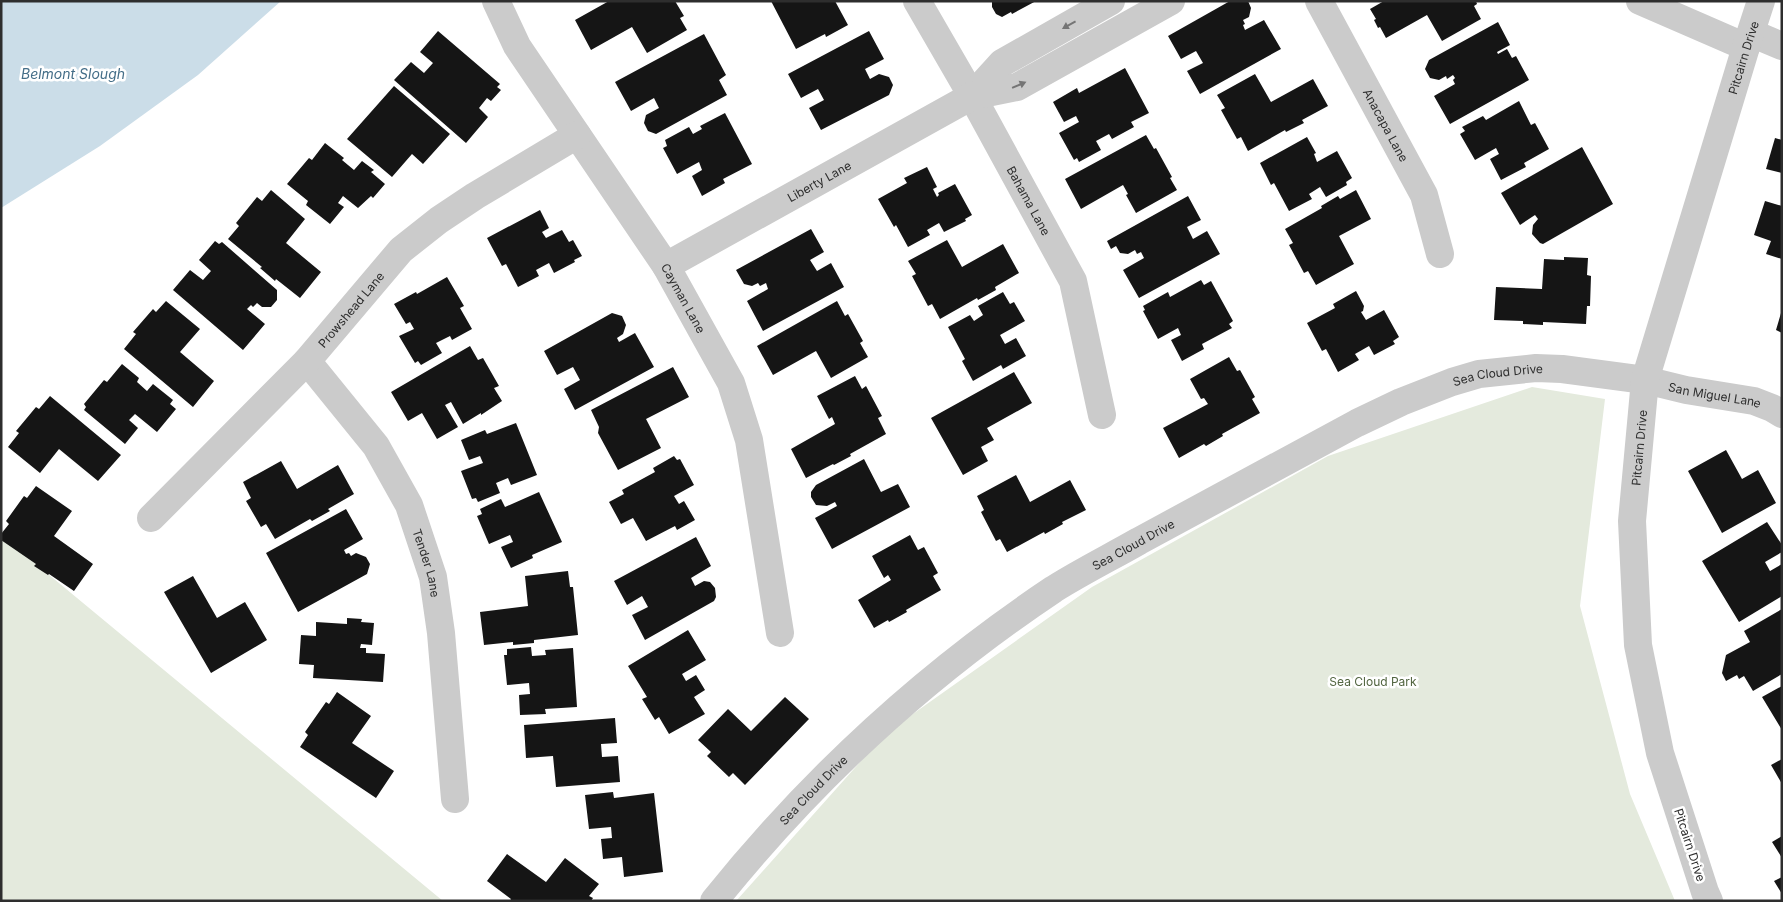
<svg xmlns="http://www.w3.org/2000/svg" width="1783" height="902" font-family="Inter,sans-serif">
<rect width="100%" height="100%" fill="#fff"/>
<path fill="#e4eadd" d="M1532,387L1605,399L1580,606L1630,794L1675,901H736L886,733L1092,587L1328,456Z
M1,535L443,901H1Z"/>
<path fill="#cbdde8" d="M1,1H281L198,75L100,146L1,208Z"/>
<path fill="#151515" d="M609,1H675L684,16L680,18L687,30L647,53L632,27L591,50L575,20Z
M771,1H835L848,25L826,37L825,34L796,49Z
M992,1H1036L1012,14L1011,12L1002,17L996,14L992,7Z
M1230,1H1248L1251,8L1249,17L1243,20L1245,24L1243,25L1245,30L1264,20L1281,49L1200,94L1187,71L1203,63L1196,51L1181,59L1168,36Z
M1384,1H1476L1477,4L1474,6L1481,19L1442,41L1427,15L1386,38L1380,27L1378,28L1374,20L1376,19L1370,9Z
M1498,22L1510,45L1497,52L1498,54L1507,49L1512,58L1516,56L1529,80L1450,124L1434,96L1455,84L1453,80L1455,78L1453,75L1447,79L1446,76L1439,80L1430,78L1425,69L1429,60Z
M438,31L500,84L497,87L501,90L491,101L487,98L479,108L488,117L466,143L394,80L411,62L424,73L433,63L420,52Z
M869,31L884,59L865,69L870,79L879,74L889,77L893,85L889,95L821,130L809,108L824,100L818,89L801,98L788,74Z
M704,34L726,75L719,80L727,95L656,134L648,131L644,123L646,115L659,108L654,98L631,111L615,82Z
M1125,68L1149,113L1131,122L1134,127L1112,139L1109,134L1096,141L1101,150L1079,162L1077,158L1074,160L1059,133L1079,122L1076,116L1064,122L1053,102L1077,88L1079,93Z
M1255,74L1271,102L1313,79L1328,106L1302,120L1304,123L1286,132L1285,130L1248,151L1241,137L1237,139L1221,110L1225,108L1217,95Z
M394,86L450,134L423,164L412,154L392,177L347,139Z
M1519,101L1531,125L1535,123L1549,149L1524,163L1526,167L1501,180L1490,159L1499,154L1496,148L1475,160L1460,134L1465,131L1462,127L1483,116L1486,120Z
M725,113L752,164L723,179L725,183L702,196L692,176L702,170L699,162L677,174L663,148L667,146L665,140L689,127L693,134L702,129L700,126Z
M1146,135L1154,149L1156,148L1172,177L1170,178L1177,190L1136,213L1126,195L1128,194L1123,185L1081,209L1065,179Z
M1307,137L1316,153L1314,154L1317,162L1337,151L1352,178L1346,182L1347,185L1326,197L1320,187L1309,194L1312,199L1289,211L1274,183L1271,185L1260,163Z
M1775,138L1782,140V173L1766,169Z
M325,143L344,158L342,160L354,170L362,161L374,170L371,172L385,184L373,198L371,196L358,208L343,196L338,203L344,207L330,224L306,205L308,201L287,184L309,158L312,160Z
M1582,147L1613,204L1543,244L1540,243L1532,234L1533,225L1538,219L1535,215L1520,225L1501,193Z
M927,167L937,187L933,189L937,197L939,195L938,193L955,184L972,215L965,219L966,221L944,232L939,223L927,230L930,235L908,247L896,225L894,227L878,199L907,183L904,178Z
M271,190L305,219L286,243L321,272L300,298L276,279L275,281L260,268L262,267L228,239L239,226L236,223L257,197L262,201Z
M1356,190L1371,219L1339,236L1354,264L1316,285L1308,271L1304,273L1289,245L1293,243L1285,229L1322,208L1321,206L1338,196L1340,199Z
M1188,196L1201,220L1187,227L1193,239L1207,231L1220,254L1139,298L1123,270L1144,258L1141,252L1137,254L1135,250L1128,254L1120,253L1116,246L1111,249L1107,241Z
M1765,201L1782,206V259L1766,254L1771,241L1754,235Z
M540,210L549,228L542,232L546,238L562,230L569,242L573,240L582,256L574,260L575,262L554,273L549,263L536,270L539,276L518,287L506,264L502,266L487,238Z
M811,229L824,252L810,260L817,271L831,263L844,287L763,331L747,301L768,289L766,283L760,286L758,283L752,286L744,284L736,270Z
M947,240L962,267L1003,244L1019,273L995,287L996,290L978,300L977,298L940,319L932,304L928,306L912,276L916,274L908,261Z
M215,241L219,244L222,242L277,290V300L271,307H262L257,303L253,307L251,305L247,309L265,324L243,350L173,290L190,270L203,280L211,271L199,260Z
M1564,257L1588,258L1587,275L1591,276L1590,306H1587L1586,324L1543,322V325L1523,324V321L1494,320L1496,287L1542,289L1544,259L1564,260Z
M447,277L464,306L460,308L472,329L452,340L450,336L436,343L442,353L421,365L418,361L415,363L399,336L414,329L410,322L406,324L394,304L416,292L417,294Z
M1201,280L1204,285L1211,281L1233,321L1229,324L1232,328L1202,344L1204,349L1182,361L1171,340L1181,335L1178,328L1158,339L1143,311L1145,310L1143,306L1168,292L1170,297Z
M1356,291L1364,306L1363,311L1361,312L1366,320L1384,310L1399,337L1393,341L1395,344L1374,355L1369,346L1355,354L1359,360L1338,372L1326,349L1322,351L1307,323L1335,308L1333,304Z
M1003,292L1010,304L1014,302L1025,321L1000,335L1005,344L1016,338L1026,356L1003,369L1001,365L973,381L962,361L965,359L948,327L970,315L974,321L983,315L978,306Z
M166,301L200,329L180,352L214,381L193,407L124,349L136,334L133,332L153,309L156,312Z
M837,301L845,316L848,314L863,341L860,343L868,357L831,378L816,351L773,375L757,346Z
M612,313L622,316L626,325L623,334L617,338L619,342L635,333L654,367L575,410L564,389L580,380L573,367L557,375L544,351Z
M1781,313H1782V333L1776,330Z
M470,346L478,360L483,358L499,386L494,388L502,401L481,415V413L463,424L451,402L445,405L458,427L437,439L422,413L408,421L391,392Z
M1229,357L1237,371L1240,370L1255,397L1252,399L1260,413L1222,434L1223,436L1206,446L1204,444L1179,458L1163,428L1208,404L1204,398L1201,399L1190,379Z
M122,364L139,378L137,382L147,391L153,384L173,400L170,404L176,409L157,432L135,414L129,420L138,428L125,444L84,410L86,407L84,404L104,380L107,382Z
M673,367L689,397L646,419L661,448L618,470L598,433L599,427L591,410Z
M1014,372L1032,403L987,428L994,440L981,447L988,461L963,475L931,418Z
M855,376L862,389L866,386L882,416L878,418L886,434L850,454L851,456L834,465L833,464L806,478L791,449L835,424L832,417L829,419L817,396Z
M50,396L121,455L98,481L59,449L40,473L8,447L19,433L16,431L36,407L39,409Z
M516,423L537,475L511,485L508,478L496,483L500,493L478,502L476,498L472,499L461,471L483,463L480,456L469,460L461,440L485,430L487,434Z
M1726,450L1742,479L1758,470L1776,503L1722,533L1688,471Z
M674,456L677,460L680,459L694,485L674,496L679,504L684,501L695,520L677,530L675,526L646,541L633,518L621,524L609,502L624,494L622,490L655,472L653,468Z
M864,459L881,492L898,484L910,507L832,549L815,518L837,506L835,502L827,506L816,505L811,497V492L816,485Z
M281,461L297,489L338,465L354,494L328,509L330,511L312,521L310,519L275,539L266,524L261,527L246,501L251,498L243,482Z
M1016,475L1030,502L1070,480L1086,510L1062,522L1063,524L1045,534L1044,532L1007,552L1000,539L996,541L981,512L984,510L977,496Z
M36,486L72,511L54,536L93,564L74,591L49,574L48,575L34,566L36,564L1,540V534L9,524L6,521L24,496L27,498Z
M539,492L562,542L532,555L533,558L511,568L501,547L513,542L510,535L489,544L477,516L482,514L480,509L501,499L505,507Z
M346,509L363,539L344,550L346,554L349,553L351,556L356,553L366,557L370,564L367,574L298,612L266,553Z
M1767,522L1782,545V552L1765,562L1770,571L1782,564V596L1739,622L1702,561Z
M910,535L918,550L924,547L938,573L933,576L941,590L906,610L907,612L889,622L888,620L874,628L858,600L891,580L888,575L884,578L872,556Z
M696,537L711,566L691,578L695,586L704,581L710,582L715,588L716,597L714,601L645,640L632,615L648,607L642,596L627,605L614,581Z
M568,571L570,587H573L578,635L534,640V643L513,645V642L484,645L480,612L528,606L525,576Z
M193,576L217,618L245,602L267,640L211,673L164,592Z
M1782,609V674L1753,691L1744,676L1739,679L1737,675L1726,681L1722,673L1726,655L1750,642L1744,631Z
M347,618L362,619L361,622L374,623L372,645L361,644L360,648H366V653L385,654L383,682L313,678L314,665L299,664L301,635L316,636V622L347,624Z
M688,630L706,660L682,674L686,681L696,675L705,690L694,697L705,714L669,734L659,717L655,720L642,699L647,697L628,666Z
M531,647L532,656L546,655L545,650L573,648L577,707L545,709L546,714L520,715L519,695L530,694L529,683L507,685L504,655H507V649Z
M1782,686V730L1762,697Z
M337,692L371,716L352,743L394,771L376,798L300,747L308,735L305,732L326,702L329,704Z
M785,697L809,719L745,785L733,773L729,777L707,756L711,752L698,740L728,709L751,731Z
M615,718L617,743L601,744L602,757L618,756L620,782L556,787L553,756L526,758L524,725Z
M1782,759V784L1771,765Z
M613,792L614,798L654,793L663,872L624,877L622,857L603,859L601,839L612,838L611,827L589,829L585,795Z
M1782,836V858L1772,842Z
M507,854L546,882L565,858L599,884L589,896L593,898L591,901H510L511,899L487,881Z
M1782,877V894L1774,881Z"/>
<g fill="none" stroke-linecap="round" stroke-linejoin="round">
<g stroke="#cbcbcb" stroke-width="28">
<path id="s1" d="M496,1L517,46L666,266L731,383L749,440L780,633"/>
<path id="s2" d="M917,1L972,96L1073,281L1102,415"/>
<path id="s3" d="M1319,1L1424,195L1440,254"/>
<path d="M1640,1L1746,47"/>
<path d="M1751,33L1782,46"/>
<path d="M972,96L1002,63L1111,1"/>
<path id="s4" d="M666,266L972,96L1017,87L1171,1"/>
<path id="s5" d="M307,361L376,446L409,505L433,577L441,633L455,799"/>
<path id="s6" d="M151,518L307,361L401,250L439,220L475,196L577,135"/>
<path id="s7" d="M714,901C811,780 925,675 1054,589C1081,572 1111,557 1139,541C1212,501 1285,462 1357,423L1401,402L1452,382L1479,374L1536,368L1562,369L1645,380L1686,390L1754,401L1772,408L1782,414"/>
<path id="s8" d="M1709,901L1705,892L1660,753L1638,645L1632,521L1645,380L1746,47L1761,1"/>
</g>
</g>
<defs><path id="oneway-solid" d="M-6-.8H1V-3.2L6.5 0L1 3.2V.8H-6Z" transform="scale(1.25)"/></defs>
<g fill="#757575">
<use href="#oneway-solid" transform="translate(1069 25) rotate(151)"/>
<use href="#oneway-solid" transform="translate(1019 85) rotate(-23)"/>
</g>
<g text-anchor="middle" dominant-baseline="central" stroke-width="5" stroke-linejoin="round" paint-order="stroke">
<g font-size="12" fill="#2e2e2e" stroke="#fff">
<text stroke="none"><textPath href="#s8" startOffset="869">Pitcairn Drive</textPath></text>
<text stroke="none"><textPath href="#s3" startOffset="141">Anacapa Lane</textPath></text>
<text stroke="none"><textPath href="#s4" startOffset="175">Liberty Lane</textPath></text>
<text stroke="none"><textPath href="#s2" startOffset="229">Bahama Lane</textPath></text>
<text stroke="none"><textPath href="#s1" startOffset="352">Cayman Lane</textPath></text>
<text stroke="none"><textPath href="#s6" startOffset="289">Prowshead Lane</textPath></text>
<text stroke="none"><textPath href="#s7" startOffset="959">Sea Cloud Drive</textPath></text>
<text stroke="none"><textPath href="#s7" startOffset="1179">San Miguel Lane</textPath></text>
<text stroke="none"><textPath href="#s8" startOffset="464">Pitcairn Drive</textPath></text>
<text stroke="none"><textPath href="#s7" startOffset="554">Sea Cloud Drive</textPath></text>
<text stroke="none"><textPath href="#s5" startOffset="238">Tender Lane</textPath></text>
<text stroke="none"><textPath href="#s7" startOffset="149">Sea Cloud Drive</textPath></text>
<text transform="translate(1690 845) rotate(72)">Pitcairn Drive</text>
</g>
<g font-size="12" fill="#526540" stroke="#fff">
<text x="1373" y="681">Sea Cloud Park</text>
</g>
<g font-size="14" font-style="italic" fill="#446e88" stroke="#fff">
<text x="73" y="73">Belmont Slough</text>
</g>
</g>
<rect width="1783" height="902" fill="none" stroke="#2e2e2e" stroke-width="5"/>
</svg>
